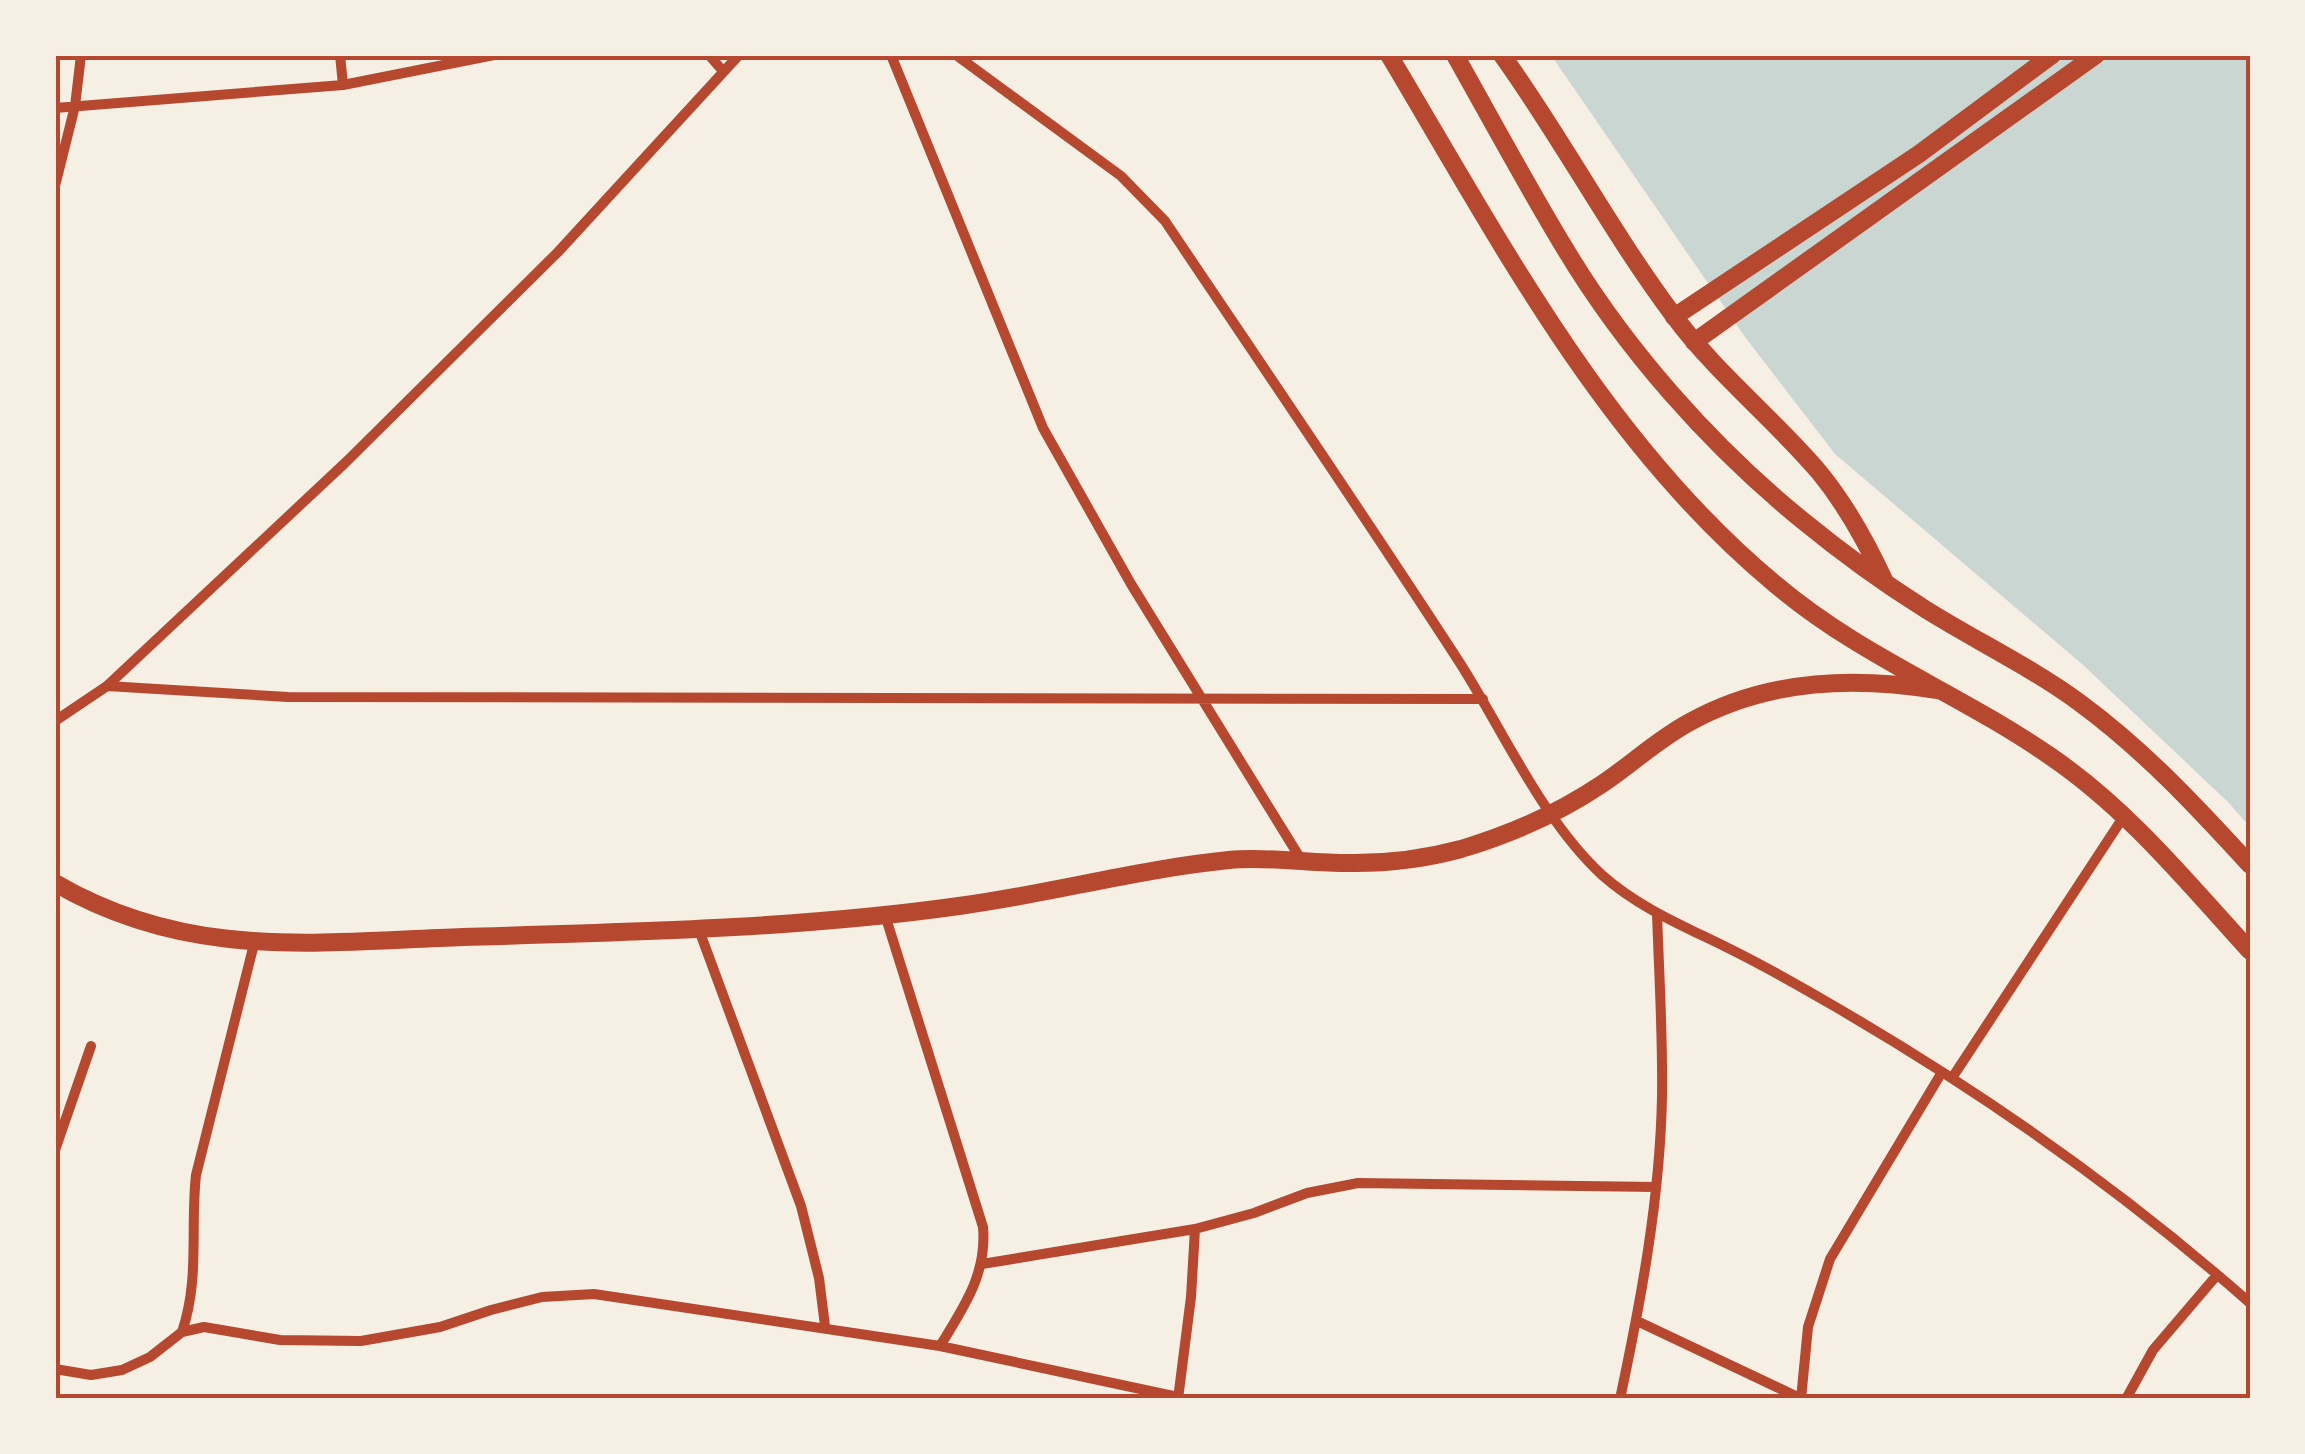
<svg xmlns="http://www.w3.org/2000/svg" width="2305" height="1454" font-family="Karla,sans-serif">
<rect width="100%" height="100%" fill="#f6efe4"/>
<path fill="#c9d6d2" d="M1551,55H2250V827L2228,802L2082,664L1835,454L1745,337Z"/>
<g fill="none" stroke-linecap="round" stroke-linejoin="round">
<path stroke="#b5482f" stroke-width="10" d="M340,55L343,85
M709,55L722,70
M891,55L1043,428L1131,584L1302,861
M956,55L1121,176L1165,221C1263,367 1362,512 1458,660C1502,728 1542,820 1602,875C1638,907 1681,925 1724,946C1761,964 1798,985 1834,1006C1982,1092 2122,1190 2250,1303
M55,108L343,85L494,55
M55,186L75,106L81,55
M107,686L288,697L1483,699
M55,721L107,686L345,463L558,252L739,55
M885,915L983,1227C987,1274 964,1307 940,1346
M699,930L801,1206L819,1278L825,1326
M1952,1078L2124,816
M55,1150L91,1046
M982,1264L1195,1229L1254,1213L1307,1193L1358,1183L1656,1187
M1637,1321L1802,1399
M182,1332C200,1278 190,1230 196,1175L254,944
M55,1369L91,1375L122,1370L150,1357L182,1332L204,1327L280,1340L361,1341L440,1327L491,1310L542,1297L594,1294L940,1346L1178,1397
M1178,1399L1191,1297L1195,1229
M1620,1399C1641,1300 1660,1199 1662,1097C1663,1036 1659,974 1657,913
M1801,1399L1808,1327L1830,1259L1942,1072
M2126,1399L2153,1350L2217,1275"/>
<path stroke="#b5482f" stroke-width="18" d="M1389,55C1500,241 1605,443 1775,584C1861,657 1959,693 2050,756C2128,809 2187,882 2250,951
M1455,55C1491,119 1526,184 1564,247C1625,349 1710,445 1802,520C1841,552 1882,582 1925,609C1976,641 2031,667 2080,703C2144,750 2197,807 2250,865
M1502,55C1563,140 1611,232 1674,316C1716,373 1773,418 1819,472C1847,506 1867,543 1885,582
M1674,317L1919,154L2052,55
M1694,342L2096,55
M55,883C189,961 316,942 463,937C629,932 795,929 959,906C1049,894 1138,869 1229,860C1271,856 1313,864 1355,863C1390,863 1428,858 1461,849C1511,834 1559,813 1602,784C1632,764 1658,739 1690,722C1766,680 1853,676 1936,690"/>
</g>
<rect width="2305" height="1454" fill="none" stroke="#f6efe4" stroke-width="115"/>
<rect x="58" y="58" width="2190" height="1338" fill="none" stroke="#b5482f" stroke-width="4"/>
</svg>
